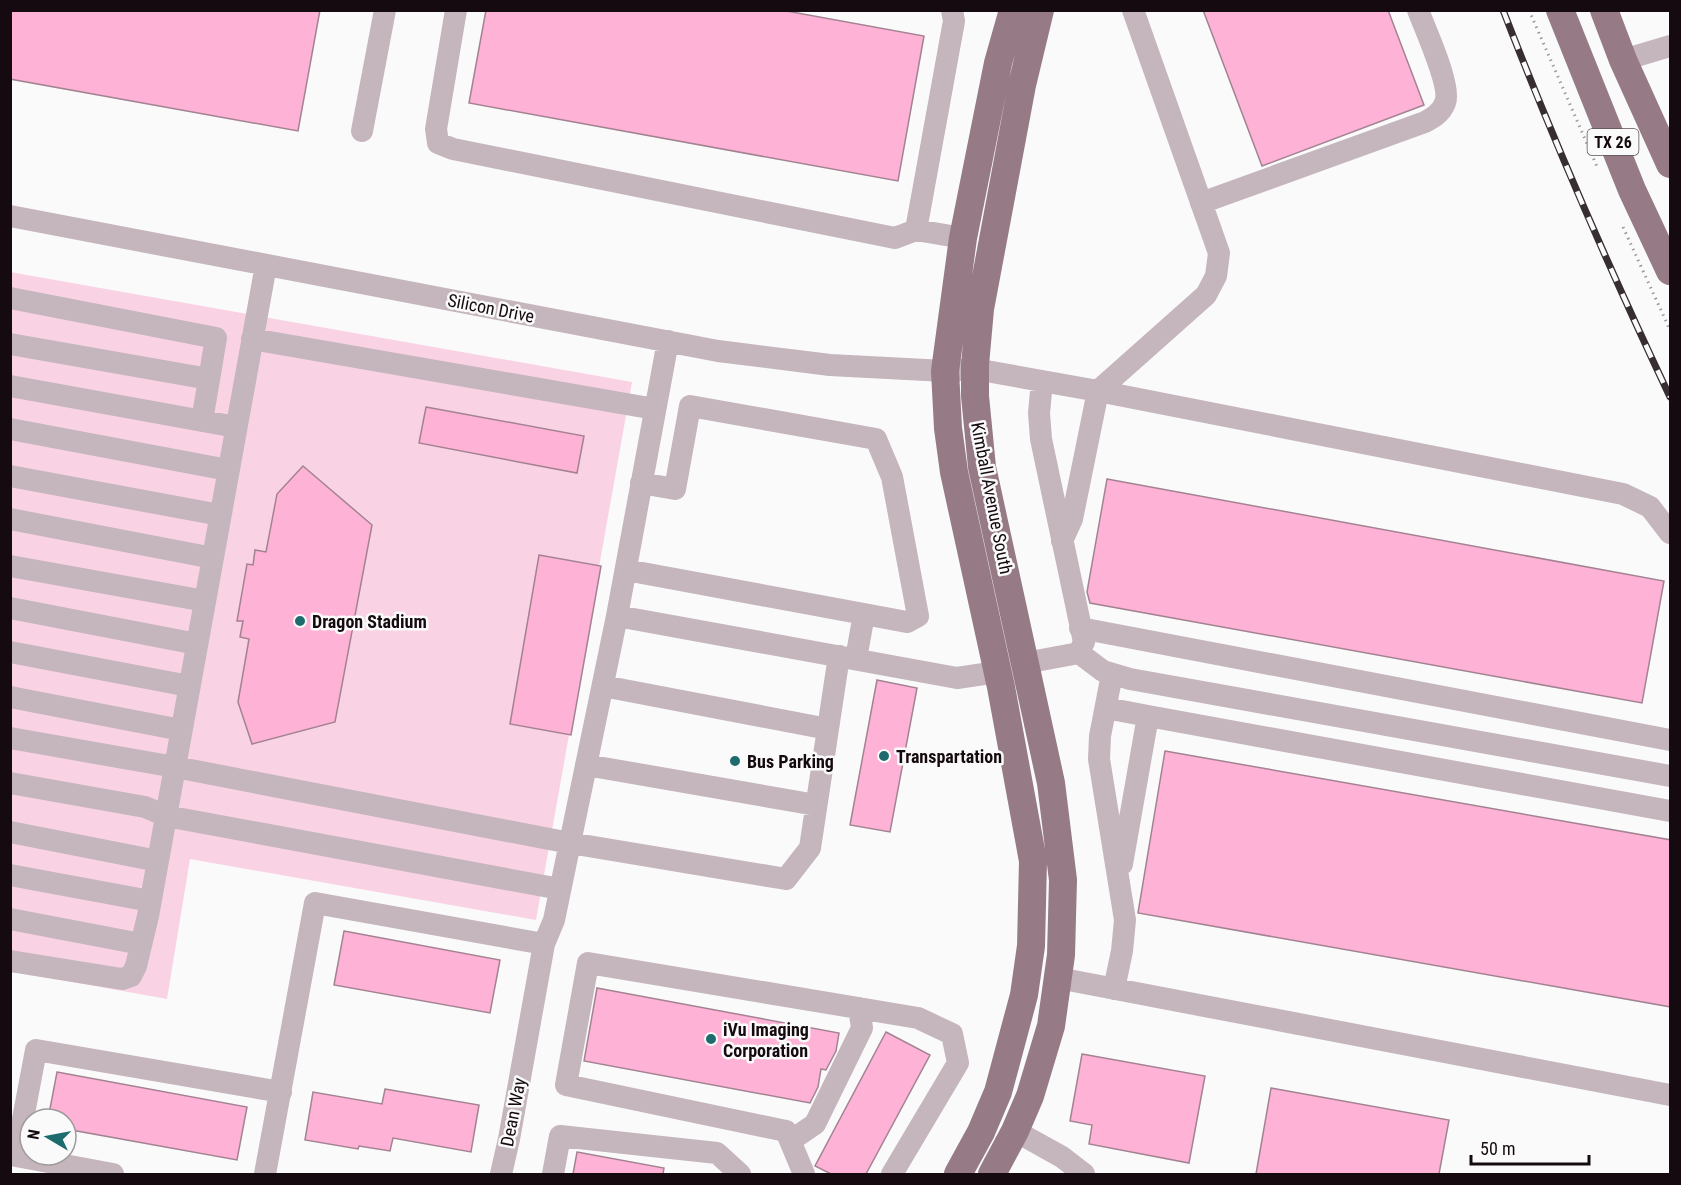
<svg xmlns="http://www.w3.org/2000/svg" width="1681" height="1185" font-family="'Roboto Condensed',sans-serif">
<rect width="100%" height="100%" fill="#fafafa"/>
<path fill="#f9d3e4" d="M10,272L632,382L536,920L190,859L167,999L11,971Z"/>
<path fill="#fdb2d6" stroke="#a38392" stroke-width="1.5" d="M10,10H320L298,131L10,79Z
M486,10H781L924,36L898,181L469,103Z
M1203,10H1388L1424,105L1262,166Z
M426,407L584,436L577,473L419,443Z
M303,466L372,525L335,722L252,744L238,702L249,639L240,637L243,621H237L247,564L253,565L255,550L266,552L277,494Z
M1107,479L1664,581L1642,703L1090,603L1087,592Z
M539,555L601,566L571,735L510,724Z
M877,680L917,688L890,832L850,825Z
M1165,751L1671,840V1007L1138,913Z
M344,931L500,960L490,1013L334,985Z
M597,988L839,1033L836,1051L826,1070L821,1069L818,1087L810,1103L584,1061Z
M886,1032L930,1055L866,1174H831L815,1166Z
M1082,1054L1205,1076L1189,1163L1089,1144L1092,1125L1070,1121Z
M57,1072L247,1107L237,1160L66,1129V1119H48Z
M1271,1088L1449,1120L1439,1174H1256Z
M385,1089L479,1105L471,1152L393,1138L390,1151L359,1146L358,1149L305,1140L313,1092L382,1104Z
M577,1152L664,1168L663,1174H573Z"/>
<g fill="none" stroke-linecap="round" stroke-linejoin="round">
<path stroke="#9c989a" stroke-width="3" stroke-dasharray="1.5 4.5" stroke-linecap="butt" d="M1529,10L1598,169
M1623,227L1670,330"/>
<path stroke="#c5b5bc" stroke-width="22" d="M456,10L436,129L438,143L453,149L895,238L916,230L963,238
M1623,60L1670,46
M362,131L385,10
M1201,203L1425,122C1434,117 1441,113 1445,103C1452,87 1425,29 1418,10
M10,216L718,351L830,365L945,371L975,369L1098,391L1206,295L1216,276L1219,253L1133,10
M916,230L954,21L952,10
M10,298L216,338L202,421
M252,339L655,409
M668,341L617,616L957,678L997,672
M10,344L209,379
M10,386L236,427
M10,429L228,470
M10,476L220,515
M10,519L213,558
M1062,541L1072,519L1098,391L1623,494L1650,507L1670,533
M10,566L205,601
M626,570L907,622L918,616L892,477L876,439L690,406L675,489L641,483
M10,608L197,644
M1080,628L1670,740
M10,652L189,686
M1079,653L1103,671L1130,679L1670,776
M856,659L864,614
M1025,663L1079,653L1084,642L1041,439L1039,413L1042,381
M1112,674L1100,736L1099,759L1125,920L1122,951L1114,989
M603,686L828,729
M10,697L181,730
M1106,708L1148,716L1122,864
M1148,716L1670,811
M10,738L175,767L570,843L786,879L810,848L839,656
M586,765L816,805
M10,783L145,807L166,816L560,889
M10,832L158,861
M10,875L150,901
M10,919L141,944
M544,944L554,920L617,616
M10,961L122,979L131,976L136,966L148,916L266,265
M1058,978L1670,1095
M1015,1131L1062,1157L1084,1174
M790,1141L815,1124L862,1028L859,1008
M113,1174L16,1156L36,1050L281,1092
M265,1174L315,903L544,944L509,1139L501,1174
M553,1174L560,1136L717,1153L740,1174
M804,1174L786,1131L566,1085L588,963L918,1018L952,1034L958,1063L892,1174"/>
<path stroke="#967b87" stroke-width="28" d="M1560,10L1632,190L1670,271
M1604,10L1623,60L1670,164
M958,1174L981,1132L998,1092L1024,995L1031,946L1033,861L1001,687L954,472L948,428L945,371L963,238L998,63L1013,10
M992,1174L1015,1131L1030,1096L1051,1026L1061,955L1063,880L1051,783L982,467L975,396V365L980,309L1022,85L1040,10"/>
<defs>
<path id="rail" d="M1503,10C1554,142 1610,270 1670,397"/>
</defs>
<use href="#rail" stroke="#372e32" stroke-width="7"/>
<use href="#rail" stroke="#fafafa" stroke-width="4.5" stroke-dasharray="14" stroke-linecap="butt"/>
</g>
<g fill="#1e6b6e" stroke="#fafafa" stroke-width="2">
<circle cx="300" cy="621" r="6"/>
<circle cx="884" cy="756" r="6"/>
<circle cx="735" cy="761" r="6"/>
<circle cx="711" cy="1039" r="6"/>
</g>
<g text-anchor="middle" dominant-baseline="central" stroke-width="5" stroke-linejoin="round" paint-order="stroke">
<rect fill="#fafafa" stroke="#5a5256" stroke-width="1.5" x="1587.5" y="129" width="51" height="26" rx="4.5"/>
<g font-size="16" font-weight="bold" fill="#150a0f">
<text x="1613" y="142">TX 26</text>
</g>
<g font-size="18" fill="#150a0f" stroke="#fafafa">
<text transform="translate(491 308) rotate(11)">Silicon Drive</text>
<text transform="translate(992 498) rotate(79)">Kimball Avenue South</text>
<text transform="translate(513 1112) rotate(-79)">Dean Way</text>
</g>
<g font-size="18" font-weight="bold" fill="#150a0f" stroke="#fafafa" text-anchor="start">
<text x="312" y="621">Dragon Stadium</text>
<text x="896" y="756">Transpartation</text>
<text x="747" y="761">Bus Parking</text>
<text x="723" y="1029">iVu Imaging<tspan x="723" dy="21">Corporation</tspan></text>
</g>
</g>
<rect width="1681" height="1185" fill="none" stroke="#150a0f" stroke-width="24"/>
<g transform="translate(48 1137) rotate(280)"><circle r="28" fill="#fafafa" stroke="#9e9a9c" stroke-width="1.5"/>
<path d="M0-4.5L10 22L0 15L-10 22Z" fill="#1e6b6e"/>
<text y="-9" font-size="16" font-weight="bold" text-anchor="middle" fill="#150a0f">N</text>
</g>
<path d="M1471 1155v9h118v-9" fill="none" stroke="#150a0f" stroke-width="3"/>
<text x="1480" y="1155" font-size="18" fill="#150a0f" stroke="#fafafa" stroke-width="4.5" paint-order="stroke">50 m</text>
</svg>
